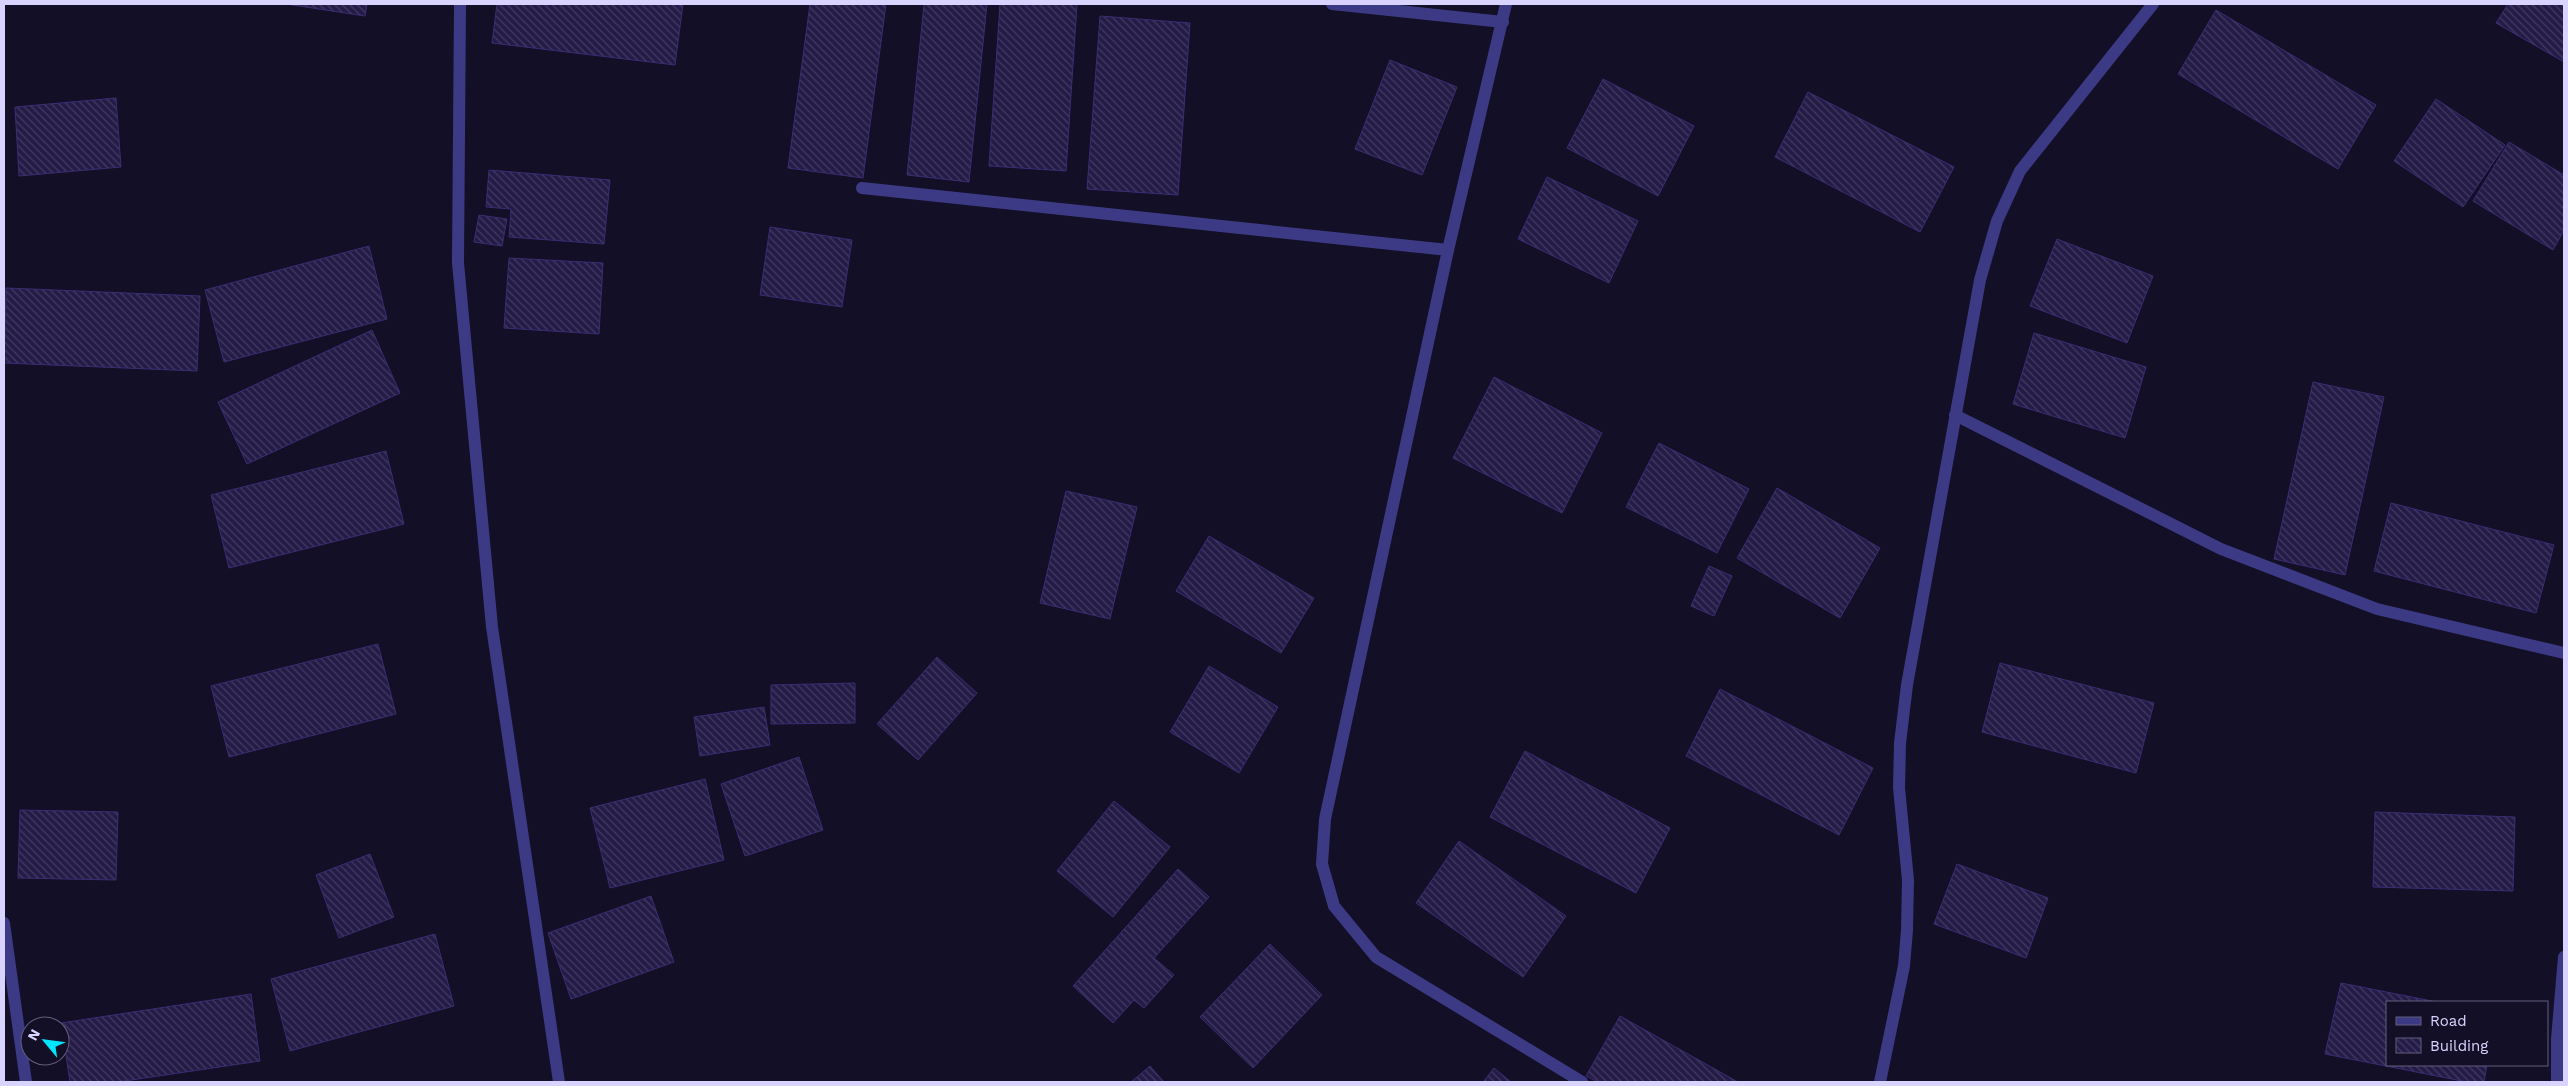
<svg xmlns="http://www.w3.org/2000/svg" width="2568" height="1086" font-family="'Work Sans',sans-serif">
<defs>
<pattern id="building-back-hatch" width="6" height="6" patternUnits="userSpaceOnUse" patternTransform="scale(1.25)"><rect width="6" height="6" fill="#241b47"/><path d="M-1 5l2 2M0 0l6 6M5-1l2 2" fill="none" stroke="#433b63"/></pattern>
</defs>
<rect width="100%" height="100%" fill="#130f26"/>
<path fill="url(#building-back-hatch)" stroke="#3b2d73" d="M286,4H367L365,16Z
M497,4H683L675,65L492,43Z
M810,4H886L863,178L788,168Z
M924,4H987L969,182L907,175Z
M1000,4H1077L1066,171L989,166Z
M2508,4H2564V62L2496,23Z
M2216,10L2376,105L2338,169L2178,74Z
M1100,16L1190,23L1178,195L1087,189Z
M1390,60L1457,87L1422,175L1355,149Z
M1603,79L1694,126L1658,196L1567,148Z
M1808,92L1954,167L1920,232L1775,157Z
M116,98L121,167L19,176L15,107Z
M2436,99L2505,145L2463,207L2394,161Z
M2509,142L2564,175V230L2553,250L2473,201Z
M489,170L610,180L604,244L509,237L511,209L486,207Z
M1547,177L1638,221L1609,283L1518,239Z
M479,215L507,219L502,246L474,242Z
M770,227L852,240L842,307L760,295Z
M2057,239L2153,276L2127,343L2030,306Z
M369,246L387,319L224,362L205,290Z
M509,258L603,263L599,334L504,328Z
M6,288L200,296L197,371L4,363Z
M372,330L400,393L247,464L218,402Z
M2034,333L2146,367L2125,438L2013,404Z
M1494,377L1602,433L1562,513L1453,458Z
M2313,382L2384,397L2345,575L2274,559Z
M1659,443L1749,489L1717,553L1626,507Z
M386,451L404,524L229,568L211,495Z
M1777,488L1880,548L1840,618L1737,558Z
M1066,491L1137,507L1110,619L1040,603Z
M2391,503L2554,545L2536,613L2374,571Z
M1209,536L1314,598L1281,653L1176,591Z
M1709,566L1732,576L1714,616L1691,606Z
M378,644L396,714L229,757L211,686Z
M937,657L977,693L918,760L877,724Z
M2000,663L2154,703L2136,773L1982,732Z
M1209,666L1278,707L1239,773L1170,732Z
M855,683V723L771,724V685Z
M1720,689L1873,768L1839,835L1686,756Z
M764,707L770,745L700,756L694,717Z
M1525,751L1670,828L1636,893L1490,817Z
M799,757L823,830L745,856L721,784Z
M705,779L724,860L610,888L590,808Z
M1114,801L1170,847L1113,917L1057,871Z
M20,810L118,812L116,880L18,878Z
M2375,812L2515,817L2513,891L2373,887Z
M1459,841L1566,916L1523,977L1416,903Z
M370,854L394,917L339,938L316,875Z
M1957,864L2048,898L2026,958L1934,924Z
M1178,869L1209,897L1154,958L1174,975L1144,1008L1134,1000L1113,1023L1073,986Z
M651,896L674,962L571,999L548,933Z
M435,934L454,1006L290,1051L271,979Z
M1270,944L1322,995L1253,1068L1200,1017Z
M2341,983L2437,1002H2387V1065H2487L2484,1082H2467L2325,1054Z
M251,994L260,1061L118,1082H70L61,1023Z
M1620,1016L1738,1082H1598L1586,1076Z
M1150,1066L1164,1082H1131Z
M1494,1068L1511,1082H1483Z"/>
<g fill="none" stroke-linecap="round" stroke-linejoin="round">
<path stroke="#3d3a85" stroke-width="12" d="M460,4L458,263L492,627L559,1082
M1332,4L1503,22
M1506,4L1448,250L1325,819L1322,864L1334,906L1376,957L1582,1082
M862,188L1448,250
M1955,415L2221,549L2377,609L2564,653
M4,923L26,1082
M1880,1082L1904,966L1907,930L1908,880L1899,788L1900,743L1907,685L1980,280L1997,221L2020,171L2153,4
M2557,1082V1039L2564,957"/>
</g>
<rect width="2568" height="1086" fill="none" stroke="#d9d4ff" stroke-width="10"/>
<rect x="2386" y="1001" width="162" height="65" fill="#130f26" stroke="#625e7d"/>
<rect x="2396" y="1017" width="25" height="8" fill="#3d3a85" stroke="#625e7d"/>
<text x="2430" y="1026" font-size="15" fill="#d9d4ff">Road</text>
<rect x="2396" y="1038" width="25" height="15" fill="url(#building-back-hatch)" stroke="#625e7d"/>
<text x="2430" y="1051" font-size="15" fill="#d9d4ff">Building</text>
<g transform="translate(45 1041) rotate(299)"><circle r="24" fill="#130f26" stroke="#625e7d"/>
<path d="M0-4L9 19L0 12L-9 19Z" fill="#00e5ff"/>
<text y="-8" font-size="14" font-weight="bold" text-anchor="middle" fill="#d9d4ff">N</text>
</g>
</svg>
